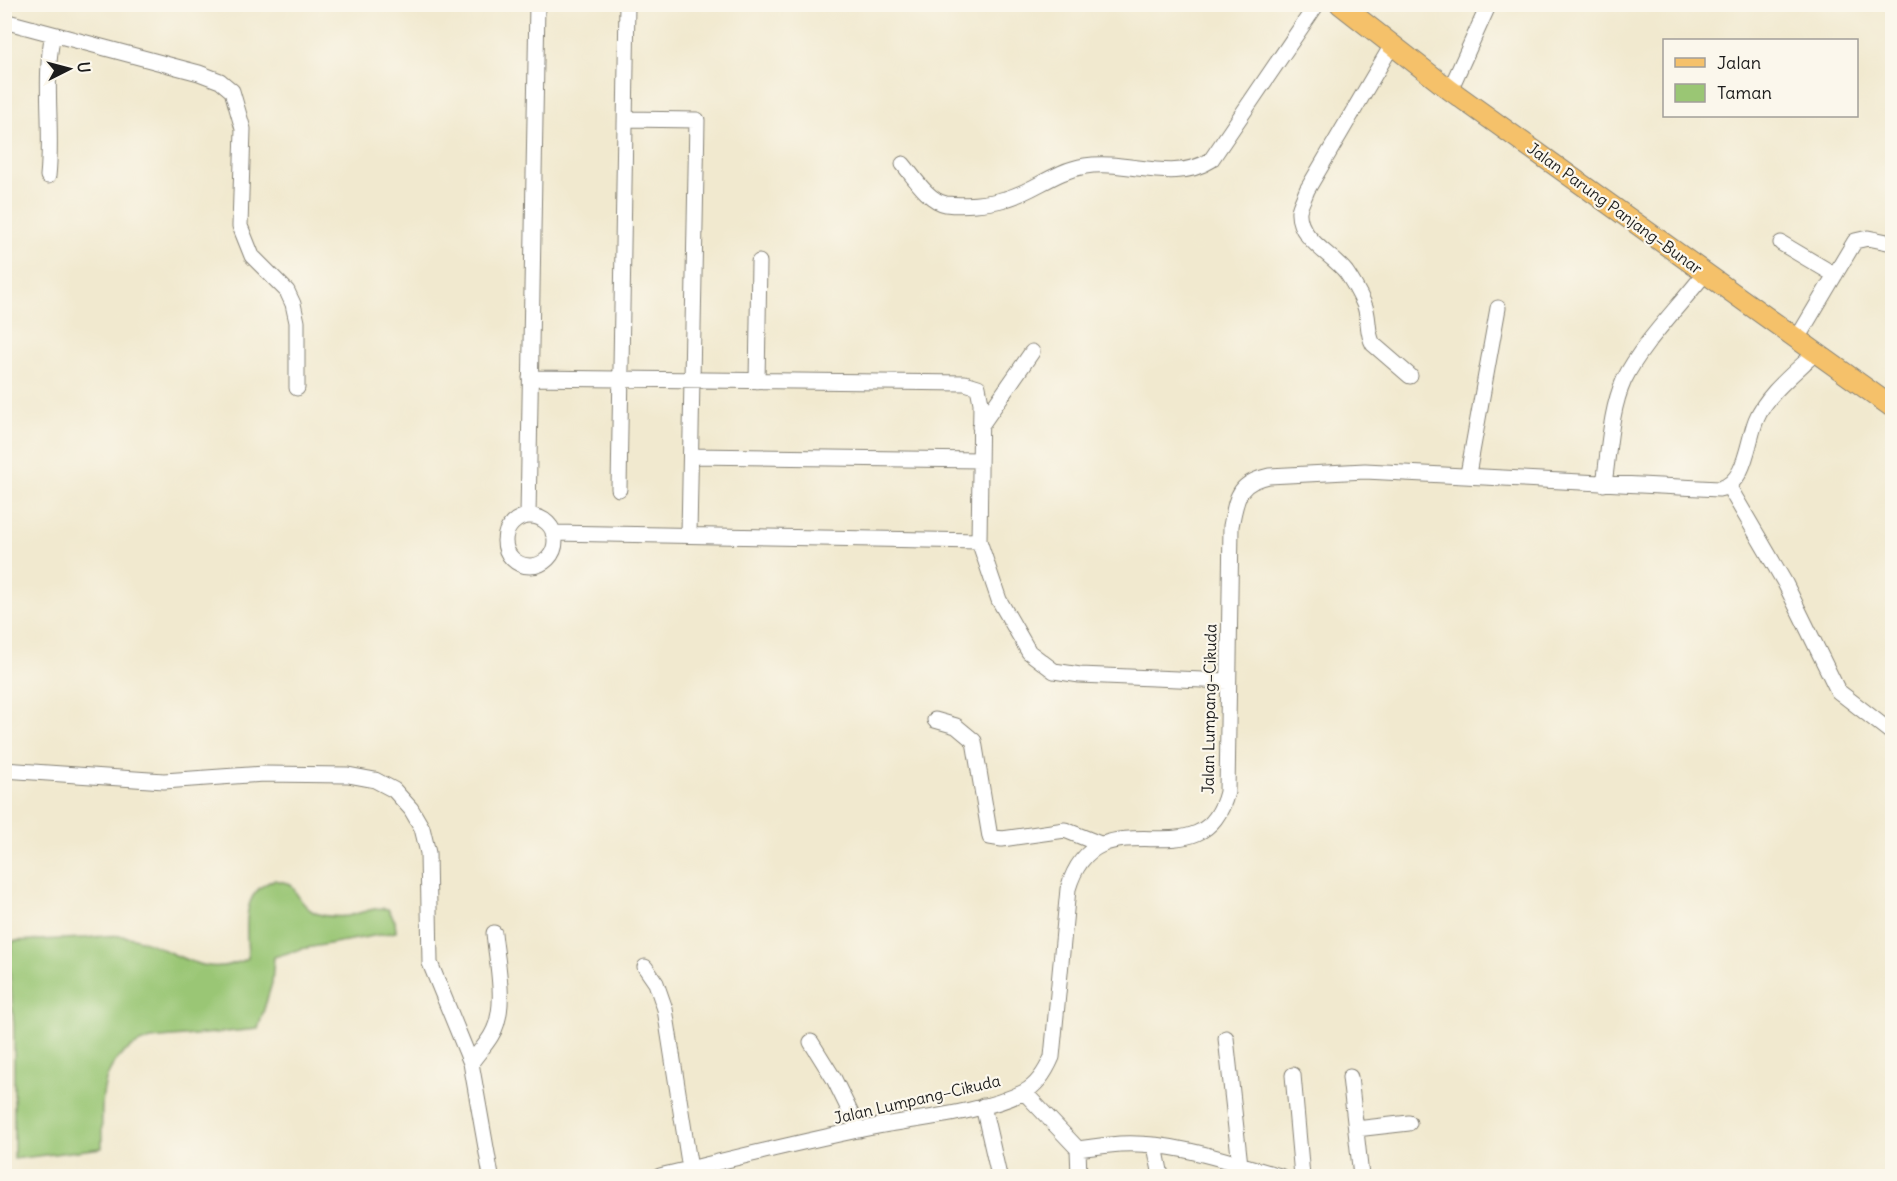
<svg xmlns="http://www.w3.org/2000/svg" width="1897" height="1181" font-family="Delius,sans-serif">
<rect width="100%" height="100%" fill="#fbf7ec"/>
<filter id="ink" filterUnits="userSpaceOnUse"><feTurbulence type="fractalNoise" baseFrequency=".0167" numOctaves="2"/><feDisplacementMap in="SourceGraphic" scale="12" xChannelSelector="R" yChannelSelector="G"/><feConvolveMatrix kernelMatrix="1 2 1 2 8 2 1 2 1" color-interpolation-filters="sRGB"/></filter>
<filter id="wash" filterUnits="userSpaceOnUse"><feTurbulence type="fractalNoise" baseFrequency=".008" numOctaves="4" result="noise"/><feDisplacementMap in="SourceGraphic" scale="24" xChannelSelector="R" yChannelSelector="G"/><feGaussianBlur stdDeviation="1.35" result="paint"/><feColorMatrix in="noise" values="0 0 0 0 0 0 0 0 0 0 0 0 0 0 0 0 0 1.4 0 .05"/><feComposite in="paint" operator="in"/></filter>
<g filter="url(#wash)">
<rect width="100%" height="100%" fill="#f1e9cf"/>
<path fill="#9ac674" stroke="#5b7148" stroke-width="1.5" d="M275,880L291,884C305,911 315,919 347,916C361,914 373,906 388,909L395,921L396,932L301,949L274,957L272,983L258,1029L151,1039C95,1056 102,1100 102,1148L14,1159V1026L9,962L13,941C37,940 62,939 86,938C98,937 111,934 123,936C169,942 199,984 248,958C247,927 239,891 275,880Z"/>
</g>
<g filter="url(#ink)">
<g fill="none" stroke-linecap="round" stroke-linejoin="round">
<defs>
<path id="minor" d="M4,21L199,73L220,81L232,91L243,129L240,226L252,256L287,291L293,304L297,322V388
M1392,45L1307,190C1305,196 1300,205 1299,211C1297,238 1332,254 1346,272C1353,282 1359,293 1364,304C1370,317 1366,332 1373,344L1410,376
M1450,90L1489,4
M625,119L697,120L689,534
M903,164C914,177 928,201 946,204C962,206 989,204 1005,199C1033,192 1054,171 1085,166C1126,159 1174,184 1211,160L1317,4
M48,176C53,130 43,78 53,34
M1781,243L1835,275
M1798,337L1855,241L1868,238L1892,243
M530,378L965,383L978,387L981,403L979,541L999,600L1029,652L1054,671L1080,675L1227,681
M757,381L759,262
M980,427L1032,352
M691,456L980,460
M1468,474L1498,308
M1604,484C1609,451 1610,411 1624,380C1642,343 1680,306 1705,273
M1729,487L1785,583L1838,691L1892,733
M619,489L627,4
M528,516L537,4
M505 541a25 25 0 1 1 50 0a25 25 0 1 1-50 0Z
M553,533L979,541
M935,720L956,726L974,741L990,837L1002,839L1065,830L1100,844
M4,770L164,781L264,774L348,775L375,780L394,790L411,809L422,828L428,853L430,963L471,1063L491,1176
M645,967L656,983L665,1009L690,1169
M1226,1038L1240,1165
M811,1042L834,1079L859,1130
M471,1063C477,1054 485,1046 491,1036C508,1009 497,964 494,933
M1293,1075L1302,1176
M1350,1077L1361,1176
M1024,1092L1078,1149C1092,1147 1106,1145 1120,1144C1174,1141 1229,1162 1280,1176
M983,1106L999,1176
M1356,1129L1409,1123
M1155,1146L1161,1176
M1078,1149L1079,1176
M660,1176C731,1159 802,1141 873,1127C920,1118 982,1113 1024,1092C1038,1085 1046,1071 1052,1057L1068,889C1097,788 1203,888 1227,792L1231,526C1237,497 1237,483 1269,476L1365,471L1719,489C1746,483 1747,443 1756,420C1767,393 1797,371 1817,351"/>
<path id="major" d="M1340,4L1450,90L1892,407"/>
</defs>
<use href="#minor" stroke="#868276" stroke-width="17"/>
<use href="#major" stroke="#868276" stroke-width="22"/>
<use href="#minor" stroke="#fff" stroke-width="15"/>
<use href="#major" stroke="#f5c16b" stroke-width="20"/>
</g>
</g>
<g text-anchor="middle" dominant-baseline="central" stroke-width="4.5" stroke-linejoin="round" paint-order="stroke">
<g font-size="16" fill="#1c1c1c" stroke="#fbf7ec">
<text transform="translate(1615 208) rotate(36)">Jalan Parung Panjang–Bunar</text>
<text transform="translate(1209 709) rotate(-89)">Jalan Lumpang–Cikuda</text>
<text transform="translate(917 1099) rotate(-13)">Jalan Lumpang–Cikuda</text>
</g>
</g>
<rect width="1897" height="1181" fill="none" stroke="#fbf7ec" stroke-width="24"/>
<rect x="1663" y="39" width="195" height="78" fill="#fbf7ec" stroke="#a29f99" stroke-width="1.5"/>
<rect x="1675" y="58" width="30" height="9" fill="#f5c16b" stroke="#a29f99" stroke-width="1.5"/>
<text x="1717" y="69" font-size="18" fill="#1c1c1c">Jalan</text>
<rect x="1675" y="84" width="30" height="18" fill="#9ac674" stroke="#a29f99" stroke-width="1.5"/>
<text x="1717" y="99" font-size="18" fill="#1c1c1c">Taman</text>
<g transform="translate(69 69) rotate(84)" stroke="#fbf7ec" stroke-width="4.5" paint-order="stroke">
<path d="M0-4.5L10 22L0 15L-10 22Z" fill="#1c1c1c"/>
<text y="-9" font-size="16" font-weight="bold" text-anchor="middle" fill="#1c1c1c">U</text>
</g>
</svg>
